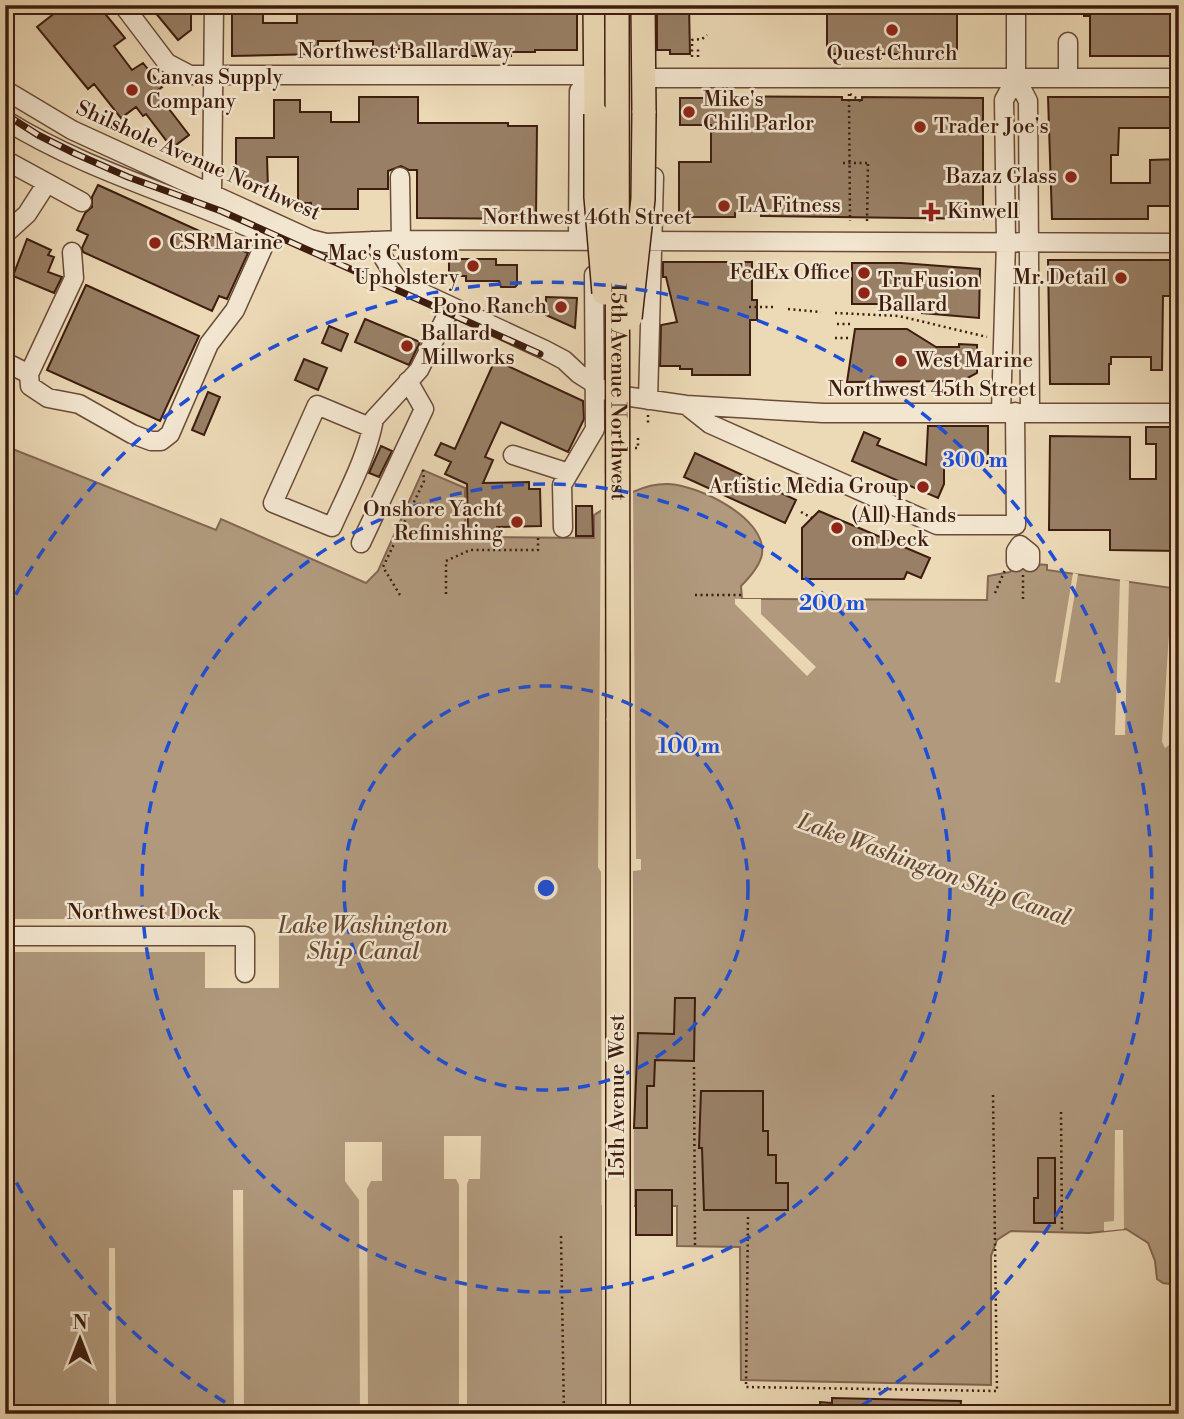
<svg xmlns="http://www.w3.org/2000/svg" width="1184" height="1419" font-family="'Libre Bodoni',serif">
<rect width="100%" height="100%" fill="#ecd9b6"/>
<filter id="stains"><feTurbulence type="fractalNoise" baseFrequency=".00286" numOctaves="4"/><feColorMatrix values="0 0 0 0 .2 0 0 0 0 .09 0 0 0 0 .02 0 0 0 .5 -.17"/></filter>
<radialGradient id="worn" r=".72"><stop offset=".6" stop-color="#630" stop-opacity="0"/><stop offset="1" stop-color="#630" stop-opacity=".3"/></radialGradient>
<path fill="#b0997d" stroke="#826751" stroke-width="2" d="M5,446L216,530L221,519L366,583L378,571L423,470L465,488V537L594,538V515C617,501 640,483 668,484C698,485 767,518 762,554C760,566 749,578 741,586L742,599L987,600L988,576L1010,572L1013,567L1035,564L1047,565V570L1179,589V1251L1170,1252V1284L1163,1283L1157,1279L1155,1261L1148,1243L1126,1229L1089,1233L1011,1231L997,1240L991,1256V1385L741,1380L740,1247L677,1246V1206H602V1414H5Z"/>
<path fill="#ecd9b6" d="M633,488L636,859H641V870L633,871L634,1209H605V1414H602L601,872L598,867L601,507Z
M1073,573L1078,574L1060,683L1055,682Z
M1120,579L1129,581L1125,735H1115Z
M1172,588L1179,589V601L1169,745L1165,748L1162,742Z
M735,599H761V614L816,667L807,676L735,604Z
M5,919H279V988H205V952H5Z
M1115,1130H1123L1124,1229L1104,1231V1222L1114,1221Z
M444,1136H481L480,1179H469L467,1184V1414H459V1185L456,1179H444Z
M345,1142H382V1181H371L367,1189L368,1414H360L359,1200L345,1181Z
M1169,1145H1176V1255H1173V1284L1170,1287Z
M233,1190H243L244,1414H234Z
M109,1248H115L116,1414H109Z"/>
<path fill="#987f65" stroke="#3d1d0e" stroke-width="2" d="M65,5H98L125,38L114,46L132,70L143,63L162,87L156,92L189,135L172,148L146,114L143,116L136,107L121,118L94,84L88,89L37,27Z
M149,5H191V30L178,40Z
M232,5H263V23H297V5H577V50H535V52H511V56H419V49H396V56H373V41H318V54L232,56Z
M657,5H689L690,54H670V50H657Z
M827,5H957V54H827Z
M1084,5H1179V56H1090V16H1084Z
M711,96L842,97V100H862V97L983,98V219L761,216V213H735V217H679V162H711V125H680V98H711Z
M359,97H418V123H508V126H537L536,219L417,218V170H409L401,166L388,171V189H358V209H311V203H298V157H267L268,189L236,176V138H274V100H300V112H331V122H359Z
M1048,97H1179V128H1119L1118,155H1111V183H1150V160L1179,159V206H1148V219H1052Z
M98,185L248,253L227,299L219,296L212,311L83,252L82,248L88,235L77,230L85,213L92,207V197Z
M27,239L51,250L48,255L54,257L48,272L62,277L54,293L13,276Z
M449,259H496V265H517V285L515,287H501L499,281H466V276H456V272H449Z
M1048,260H1179V296H1163L1162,370H1151V357H1111V364H1109V384H1050Z
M663,262H752V300H757V320H750V375H692V369H680V366H660L661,325L677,322L666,277H663Z
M852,263H901L980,269L979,318L922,313V304H852Z
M86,285L199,336L160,421L47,370Z
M546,297L577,298L575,328L546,315Z
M365,319L420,342L409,365L355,342Z
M329,326L348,334L341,351L322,343Z
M855,329H907L936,347H959V344L977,345V373L962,381L847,382Z
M304,359L327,368L318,390L295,380Z
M495,360L583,401L584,419L568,452L501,422L485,457L493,460L483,483L529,482V489H540L541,526L497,527V531L468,532L467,484L445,474L451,462L435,455L441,443L455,449Z
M208,392L220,397L204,435L192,430Z
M928,426H988V463H944V484L938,498L852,461L864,432L880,439L877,445L926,465Z
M1146,427H1179V551L1110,550V530H1049L1050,436L1130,437V479H1156V444H1146Z
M381,446L392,451L379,477L369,473Z
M695,453L796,500L785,523L684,477Z
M576,506H592L593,536H576Z
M819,511L930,558L921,578L907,572L904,579H802V528Z
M675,998H695L694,1061L655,1060L654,1086H647V1128H634L638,1033L674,1034Z
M701,1091H763V1131H768V1155H776V1183H788V1210H704L702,1148H699Z
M1038,1158H1055V1223H1034V1198H1038Z
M636,1190H672V1235H636Z
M832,1398L961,1401L960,1414H820V1402L832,1403Z"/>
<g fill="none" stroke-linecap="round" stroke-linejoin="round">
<defs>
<path id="minor" d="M123,5L167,63L190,75H596
M1068,42V78
M644,78H1179
M1016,78L1028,101L1030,412
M5,90L72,130L310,239L326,243L401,240L1179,243
M5,120C87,171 181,196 268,236
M5,160L82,202
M400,177L401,240
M212,195L214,5
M5,234L27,214L47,183
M578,240L579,91L596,75
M372,241C384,255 389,272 403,284L545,350L564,360L579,374L604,390L624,396L686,405L823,413H1179
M72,252L74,278L29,374L30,386L48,398L79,404L132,434L151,441H161L170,434L209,344L235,310L274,223
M5,362L29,374
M648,400L654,177
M686,405L710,424L937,525H1016L1015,412
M1001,413L1006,242L1004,100L1016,78V5
M372,428L317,405L273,503L332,527C348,491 367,457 374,419L419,370L451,307
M513,455L569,473
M563,528L562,485L595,429L594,275
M361,543L424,409L408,381
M1016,562V551L1020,545L1030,553V562
M5,936H245V973"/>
<path id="major" d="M595,5L596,114
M643,5L644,113
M618,718V1414"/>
</defs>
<use href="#minor" stroke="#694c38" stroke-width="21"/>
<use href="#major" stroke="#3d1d0e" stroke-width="26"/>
<path stroke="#3d1d0e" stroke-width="2.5" stroke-dasharray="2 3.5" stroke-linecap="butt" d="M692,57V40L702,39L707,35
M698,57V46
M849,94L850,221
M850,94L862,102
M867,221L868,163
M749,307H773
M788,309L821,312
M835,313L899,316L987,337
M837,324H853
M835,338H851
M648,415V425
M635,448H638V438H636
M801,512L812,518
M1023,575V599
M995,593L1005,570
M446,594V561L470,550H538V537
M400,595L383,567L424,481L423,470
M695,595H742
M694,1067L695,1246
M1061,1112L1062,1233
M748,1217L746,1387L997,1391L993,1093
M561,1236L564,1414"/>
<use href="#minor" stroke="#f3e6d0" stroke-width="18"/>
<use href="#major" stroke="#ecd9b6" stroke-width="23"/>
<defs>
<path id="rail" d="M5,114L38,135L76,154L128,177L221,211L540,354"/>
</defs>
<use href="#rail" stroke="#3d1d0e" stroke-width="7"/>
<use href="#rail" stroke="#f3e6d0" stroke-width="4.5" stroke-dasharray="13" stroke-linecap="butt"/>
<defs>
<g id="major-bridge">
<path id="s1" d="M617,5L618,718"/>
<path d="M596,114V197L604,293"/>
<path d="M630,318L643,199L644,113"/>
</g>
</defs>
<use href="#major-bridge" stroke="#3d1d0e" stroke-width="26" stroke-linecap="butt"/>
<path stroke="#3d1d0e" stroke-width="2.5" stroke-dasharray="2 3.5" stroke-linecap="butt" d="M843,163H868"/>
<use href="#major-bridge" stroke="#ecd9b6" stroke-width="23"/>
</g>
<g fill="none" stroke="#1d4ed8" stroke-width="3.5" stroke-dasharray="12 9">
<circle cx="546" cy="888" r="202"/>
<circle cx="546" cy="888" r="404"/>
<path d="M243 1413A606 606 0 0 1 6 1163M6 613A606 606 0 1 1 849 1413"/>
</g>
<g fill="#8f2418" stroke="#f3e6d0" stroke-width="2.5">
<circle cx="892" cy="30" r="7"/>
<circle cx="132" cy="90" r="7"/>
<circle cx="689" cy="112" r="7"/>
<circle cx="920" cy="127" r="7"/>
<circle cx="1071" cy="177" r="7"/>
<circle cx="724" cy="206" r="7"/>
<path d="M927.5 201.5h7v7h7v7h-7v7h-7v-7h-7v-7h7z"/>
<circle cx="155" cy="243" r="7"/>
<circle cx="473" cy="266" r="7"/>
<circle cx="864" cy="273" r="7"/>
<circle cx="1121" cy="278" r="7"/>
<circle cx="864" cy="293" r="7"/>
<circle cx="561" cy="307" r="7"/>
<circle cx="407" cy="346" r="7"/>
<circle cx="901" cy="361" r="7"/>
<circle cx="923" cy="487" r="7"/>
<circle cx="517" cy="522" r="7"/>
<circle cx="837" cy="528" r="7"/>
</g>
<g text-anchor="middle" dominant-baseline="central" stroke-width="5" stroke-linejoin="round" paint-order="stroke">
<g font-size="21" fill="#3d1d0e" stroke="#f3e6d0">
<text x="405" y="52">Northwest Ballard Way</text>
<text transform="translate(198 161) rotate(24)">Shilshole Avenue Northwest</text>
<text x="587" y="218">Northwest 46th Street</text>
<text x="932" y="390">Northwest 45th Street</text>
<text stroke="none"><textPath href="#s1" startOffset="387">15th Avenue Northwest</textPath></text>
<text x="143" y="913">Northwest Dock</text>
<text transform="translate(618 1096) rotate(-90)">15th Avenue West</text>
</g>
<g font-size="21" fill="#3d1d0e" stroke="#f3e6d0" text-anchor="start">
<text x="892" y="54" text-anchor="middle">Quest Church</text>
<text x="146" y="78">Canvas Supply<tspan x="146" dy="24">Company</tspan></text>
<text x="703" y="100">Mike's<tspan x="703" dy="24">Chili Parlor</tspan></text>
<text x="934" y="127">Trader Joe's</text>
<text x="1057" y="177" text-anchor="end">Bazaz Glass</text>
<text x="738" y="206">LA Fitness</text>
<text x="947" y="212">Kinwell</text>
<text x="169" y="243">CSR Marine</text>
<text x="459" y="254" text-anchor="end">Mac's Custom<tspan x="459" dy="24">Upholstery</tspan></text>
<text x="850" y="273" text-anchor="end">FedEx Office</text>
<text x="1107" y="278" text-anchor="end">Mr. Detail</text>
<text x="878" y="281">TruFusion<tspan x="878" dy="24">Ballard</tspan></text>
<text x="547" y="307" text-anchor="end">Pono Ranch</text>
<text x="421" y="334">Ballard<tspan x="421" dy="24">Millworks</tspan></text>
<text x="915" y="361">West Marine</text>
<text x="909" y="487" text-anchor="end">Artistic Media Group</text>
<text x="503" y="510" text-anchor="end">Onshore Yacht<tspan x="503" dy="24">Refinishing</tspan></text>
<text x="851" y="516">(All) Hands<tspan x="851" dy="24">on Deck</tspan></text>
</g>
<g font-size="23" font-style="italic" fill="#654835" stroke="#f3e6d0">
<text transform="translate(934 870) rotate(20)">Lake Washington Ship Canal</text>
<text x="363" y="926">Lake Washington<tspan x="363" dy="26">Ship Canal</tspan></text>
</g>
</g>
<circle cx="546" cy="888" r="10" fill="#1d4ed8" stroke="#f3e6d0" stroke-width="3.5"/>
<g font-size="21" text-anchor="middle" font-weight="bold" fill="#1d4ed8" stroke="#f3e6d0" stroke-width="5" stroke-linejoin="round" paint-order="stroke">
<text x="975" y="467">300 m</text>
<text x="832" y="610">200 m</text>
<text x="689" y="753">100 m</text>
</g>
<rect width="1184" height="1419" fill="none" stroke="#ecd9b6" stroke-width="28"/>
<rect x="7" y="7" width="1170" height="1405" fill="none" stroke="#3d1d0e" stroke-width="3.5"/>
<rect x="14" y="14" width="1156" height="1391" fill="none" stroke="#3d1d0e" stroke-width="2"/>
<g transform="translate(80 1339)" stroke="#f3e6d0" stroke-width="5" paint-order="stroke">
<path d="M0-5L12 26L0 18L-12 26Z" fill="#3d1d0e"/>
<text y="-10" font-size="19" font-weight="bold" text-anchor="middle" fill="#3d1d0e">N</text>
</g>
<rect width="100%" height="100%" filter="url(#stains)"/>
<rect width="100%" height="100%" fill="url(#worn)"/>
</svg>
